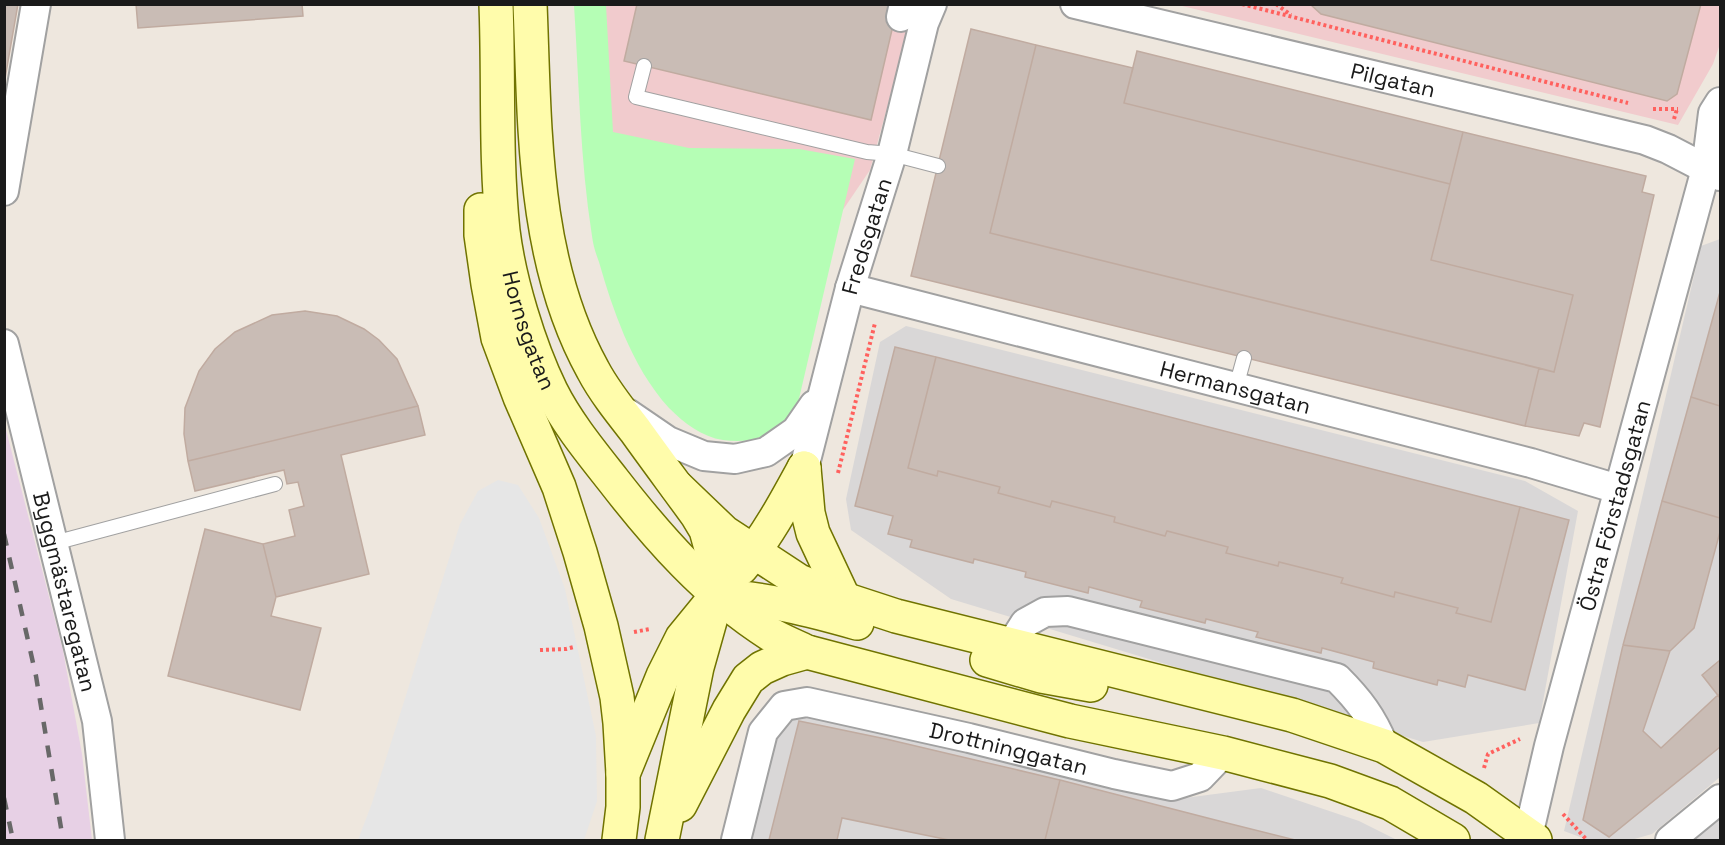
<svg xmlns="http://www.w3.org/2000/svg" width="1725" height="845" font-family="'Space Grotesk',sans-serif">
<rect width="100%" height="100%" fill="#eee7de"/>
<path fill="#d9d7d7" d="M1720,239V777L1652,834L1631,840H1588L1564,831L1701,246Z
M906,326L1525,481L1578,511L1539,723L1423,742L951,599L851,530L846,499L880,342Z
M807,707L1177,799L1261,788L1359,821L1397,840H750L781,722Z
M1720,816V840H1690Z"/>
<path fill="#f1cbcd" d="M586,5H915L870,170L832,226L660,383Z
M1178,5H1720V44L1713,64L1678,125Z"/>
<path fill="#e7d0e5" d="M5,426L63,651L82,754L92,840H5Z"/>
<path fill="#b5feb5" d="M574,5H606L613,132L689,148L799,149L855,159L798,403C780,432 758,445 723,440C702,437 684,423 669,408C649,386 636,362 624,335C614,311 606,287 599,262C596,254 593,245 592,236C580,160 579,81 574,5Z"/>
<path fill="#e6e6e6" d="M498,480L518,485L539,518L565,589L596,736L597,801L584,840H358L372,803L460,524L478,491Z"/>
<path fill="#c9bcb5" stroke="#c0aba0" stroke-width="1.5" d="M4,4H18L4,84Z
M136,4H302L303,16L138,28Z
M637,4H898L871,120L624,61Z
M1310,4H1701L1677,94L1667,101L1321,14Z
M971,29L1036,45L990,233L1539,368L1525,426L911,276Z
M1036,45L1133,68L1124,103L1450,184L1431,260L1573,295L1554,372L990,233Z
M1137,51L1463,132L1450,184L1124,103Z
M1463,132L1646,176L1642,192L1654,195L1600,427L1584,423L1579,436L1525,426L1539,368L1554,372L1573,295L1431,260Z
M1720,292V406L1691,397Z
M305,311L337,316L364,329L379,340L397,359L418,406L188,461L184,434L185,408L199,371L215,349L235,332L272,315Z
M895,347L936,357L908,468L937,476L938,471L1000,487L998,493L1050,507L1052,501L1115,517L1114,522L1165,536L1167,531L1228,547L1226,553L1278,566L1279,562L1343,578L1341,583L1394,597L1395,592L1458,608L1456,613L1491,622L1520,507L1569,520L1525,690L1468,675L1465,687L1438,680L1437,685L1373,668L1374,662L1322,648L1321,653L1256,637L1258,632L1206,619L1205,623L1140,607L1142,601L1089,587L1088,593L1025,577L1026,572L974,559L973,563L910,547L912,540L888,534L893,516L855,506Z
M936,357L1520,507L1491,622L1456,613L1458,608L1395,592L1394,597L1341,583L1343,578L1279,562L1278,566L1226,553L1228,547L1167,531L1165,536L1114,522L1115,517L1052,501L1050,507L998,493L1000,487L938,471L937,476L908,468Z
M1691,397L1720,406V518L1662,501Z
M418,406L425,435L341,455L369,574L276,597L263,544L295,536L289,510L304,506L298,482L287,484L284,470L195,491L188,461Z
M1662,501L1720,518V532L1694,628L1670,651L1623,645Z
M205,529L263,544L276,597L271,616L321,628L300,710L168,676Z
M1623,645L1670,651L1643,731L1661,748L1718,695L1720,698V747L1609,837L1583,820Z
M1720,660V698L1702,675Z
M799,721L886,739L1060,780L1045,840H949L842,818L837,840H769Z
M1060,780L1227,823L1295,840H1045Z"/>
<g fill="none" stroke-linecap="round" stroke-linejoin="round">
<defs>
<path id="service" d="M644,66L636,97L867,152L892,154L938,166
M1236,387L1244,358
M54,543L275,484"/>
<g id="minor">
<path id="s1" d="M1075,4L1645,140L1668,149L1720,176"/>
<path d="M901,17L904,4"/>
<path d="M4,191L36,4"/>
<path id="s2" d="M850,288L1531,463L1618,489"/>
<path id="s3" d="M4,344L97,721L110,840"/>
<path d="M627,413L668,441L704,456L735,459L766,452L796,431L814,405"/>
<path id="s4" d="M804,468L850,288L892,154L924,23L932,4"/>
<path d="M1011,645L1025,623L1045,612L1068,611L1337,678C1359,700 1372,717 1384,746"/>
<path id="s5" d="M736,840L763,732L784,706L807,702L969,738L1114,774L1172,786L1200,777L1223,753"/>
<path id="s6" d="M1527,840L1549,746L1706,169L1713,113L1720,102"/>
<path d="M1670,840L1720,799"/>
</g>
<g id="secondary">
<path id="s7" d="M496,4C499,80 495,156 503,231C509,280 529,346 551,391C567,423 591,452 613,480C658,538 707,594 770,634C782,641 795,646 807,652L1070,721L1223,753L1330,781L1390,803L1453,840"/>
<path d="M530,4C535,127 532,260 593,370C604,391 620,411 635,430C655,458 676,486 697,515L706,530L714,559L717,596L697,667L662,840"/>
<path d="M481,210V235L488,284L498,338L520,397L559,487L580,552L601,626L617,697L620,723L623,774"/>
<path d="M804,468L808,513L813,533L844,599"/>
<path d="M677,487L724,532L799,581L844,599L896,616L1292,715L1384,746L1476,798L1535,840"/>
<path d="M741,568C766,538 785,503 804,468"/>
<path d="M717,596C765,598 811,610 857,623"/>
<path d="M987,660L1041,676L1091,685"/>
<path d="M680,805L729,710L748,679L762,668L782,659L807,652"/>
<path d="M619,840L623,807V774L663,676L682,638L709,605"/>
</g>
</defs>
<use href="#service" stroke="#a1a1a1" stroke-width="16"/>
<use href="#minor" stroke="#a1a1a1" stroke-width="32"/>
<use href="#secondary" stroke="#707300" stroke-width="36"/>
<path stroke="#ff615e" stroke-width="4" stroke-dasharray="3 3" stroke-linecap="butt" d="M1242,4L1628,103
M1276,4L1291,15
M1653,109H1678
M1674,119L1677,109
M838,473L875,323
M634,632L650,629
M540,650L566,649L574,647
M1484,768L1488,754L1520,739
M1563,814L1587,840"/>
<use href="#service" stroke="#fff" stroke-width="14"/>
<use href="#minor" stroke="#fff" stroke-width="28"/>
<use href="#secondary" stroke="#fffcab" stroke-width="33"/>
<path stroke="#686868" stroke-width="4.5" stroke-dasharray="12 12" stroke-linecap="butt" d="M4,534L36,676L63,840
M4,798L13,840"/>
</g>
<g text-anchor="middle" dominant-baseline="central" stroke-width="6" stroke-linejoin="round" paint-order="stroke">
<g font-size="22" fill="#1a1a1a" stroke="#fff">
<text stroke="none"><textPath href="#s1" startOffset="327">Pilgatan</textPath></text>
<text stroke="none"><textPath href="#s4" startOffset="240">Fredsgatan</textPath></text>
<text stroke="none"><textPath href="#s7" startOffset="330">Hornsgatan</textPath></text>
<text stroke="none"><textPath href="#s2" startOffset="398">Hermansgatan</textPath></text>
<text stroke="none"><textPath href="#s6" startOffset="346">Östra Förstadsgatan</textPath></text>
<text stroke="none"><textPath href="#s3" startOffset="255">Byggmästaregatan</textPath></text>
<text stroke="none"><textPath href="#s5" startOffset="375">Drottninggatan</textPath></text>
</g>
</g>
<rect width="1725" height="845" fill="none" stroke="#1a1a1a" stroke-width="12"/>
</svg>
